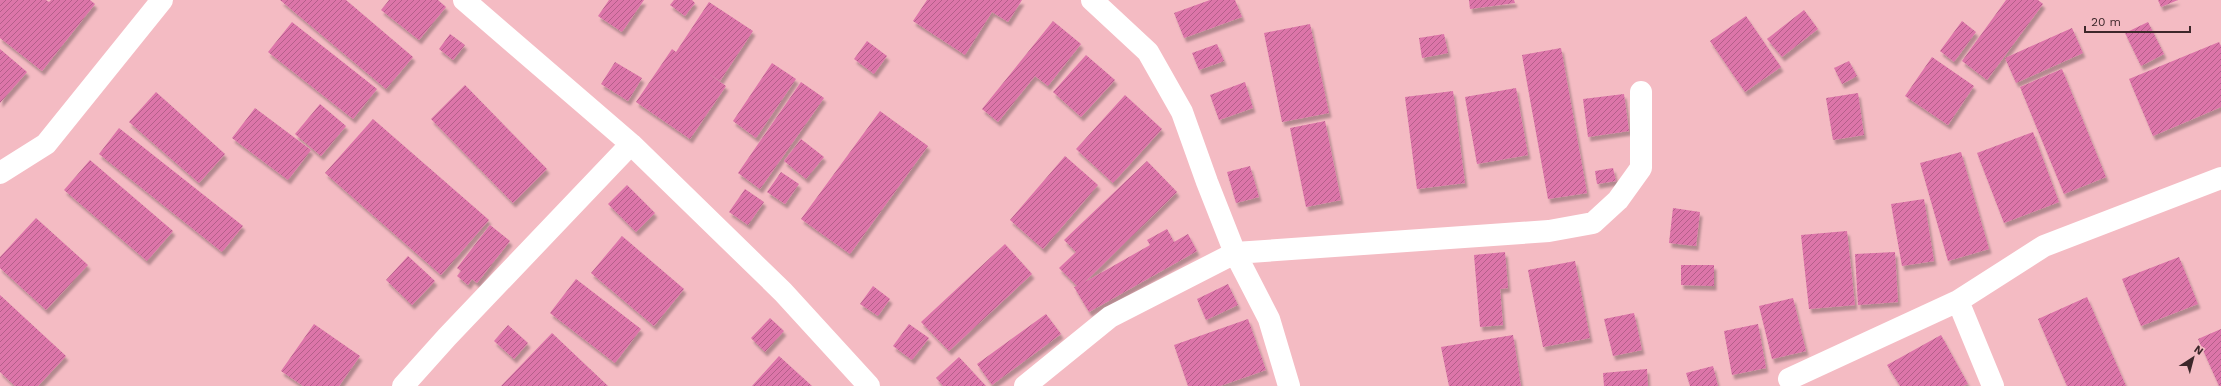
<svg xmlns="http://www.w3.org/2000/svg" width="2221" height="386" font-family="'Work Sans',sans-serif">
<defs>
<pattern id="building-hatch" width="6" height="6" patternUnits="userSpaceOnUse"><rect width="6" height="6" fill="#dc74a9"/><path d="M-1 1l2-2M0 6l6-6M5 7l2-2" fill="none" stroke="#b45f8a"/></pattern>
<filter id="shadow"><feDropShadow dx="2.5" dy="4.5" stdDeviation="1" flood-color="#0004"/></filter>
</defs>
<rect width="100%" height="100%" fill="#f4bbc3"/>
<path fill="url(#building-hatch)" filter="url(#shadow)" d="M0,0H46L49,2L51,0H90L95,4L42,71L0,38Z
M280,0H346L413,57L386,89Z
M389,0H438L446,7L419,40L381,10Z
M609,0H644L622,32L598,16Z
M674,0H692L695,3L685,16L670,5Z
M927,0H1022L1008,22L992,12L965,55L913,21Z
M1210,0H1235L1242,17L1184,38L1174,13Z
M1469,0H1514L1515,3L1470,9Z
M2006,0H2038L2043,4L1987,80L1962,61Z
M2158,0H2178L2161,7Z
M709,2L753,31L720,81L706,72L726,86L690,139L636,102L672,49L676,52Z
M1804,10L1818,29L1782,57L1767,39Z
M1746,16L1781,67L1745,92L1710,41Z
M1053,21L1081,44L1048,86L1035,76L998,122L982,109Z
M1962,21L1976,32L1954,62L1940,51Z
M292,22L377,89L353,119L268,52Z
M2148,22L2164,54L2141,66L2125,33Z
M1310,24L1329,113L1282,122L1264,33Z
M2072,28L2083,53L2016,83L2005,58Z
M450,34L465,45L453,60L439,49Z
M1444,34L1448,53L1422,58L1419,38Z
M867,41L887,56L874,74L854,59Z
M2219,42L2221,46V107L2153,136L2129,79Z
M1217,44L1224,61L1199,70L1192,53Z
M1561,48L1587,193L1548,199L1522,55Z
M0,49L27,72L0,103Z
M1086,55L1115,80L1081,117L1053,92Z
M1932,57L1974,86L1948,125L1905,96Z
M1849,61L1857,76L1842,84L1834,68Z
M615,62L642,78L628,101L601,84Z
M772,63L796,79L756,138L733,121Z
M2062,69L2106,177L2064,194L2020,87Z
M801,82L824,98L760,189L738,173Z
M1245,82L1253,108L1219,120L1210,95Z
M465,85L547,169L513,203L431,119Z
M1516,88L1528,155L1477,164L1465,97Z
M1453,91L1465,183L1417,189L1405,97Z
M156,92L225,154L199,183L129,122Z
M1858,93L1864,135L1833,140L1826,98Z
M1624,94L1629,131L1588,137L1583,99Z
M1125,95L1162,129L1113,183L1076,149Z
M320,104L346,126L321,156L295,134Z
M255,108L311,150L288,180L232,138Z
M880,111L928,146L850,254L801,219Z
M373,119L489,220L441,275L325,173Z
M1325,121L1341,200L1306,207L1290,128Z
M119,128L243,226L222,252L99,154Z
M2033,132L2059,202L2004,223L1977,153Z
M801,139L824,157L806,179L784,161Z
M1961,152L1989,249L1948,261L1920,163Z
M1065,156L1098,185L1043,249L1010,220Z
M90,160L173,231L147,261L64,190Z
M1147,161L1177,192L1085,282L1150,245L1147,240L1167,229L1174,242L1188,234L1197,251L1089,312L1074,287L1077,286L1059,268L1076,252L1064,240Z
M1250,166L1259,197L1236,203L1227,172Z
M1613,168L1616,181L1597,184L1595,171Z
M781,172L799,184L785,204L767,192Z
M627,185L655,213L636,232L608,204Z
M745,189L764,202L748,225L729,212Z
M1924,199L1934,261L1902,266L1891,204Z
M1673,208L1700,212L1696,246L1669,243Z
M36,218L88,265L46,310L0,268V257Z
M490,225L510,241L477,283L472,279L468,285L457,276L461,271L457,268Z
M1847,231L1855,305L1809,309L1801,235Z
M622,236L684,289L654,326L591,273Z
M1005,244L1032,274L949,351L921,322Z
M1505,252L1508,288L1500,289L1503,325L1480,327L1474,255Z
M1895,252L1898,302L1858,305L1855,254Z
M408,256L435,281L412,305L386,280Z
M2179,257L2198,304L2141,326L2122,279Z
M1575,261L1590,338L1543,347L1528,270Z
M1681,265H1714V286L1681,285Z
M576,279L641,329L615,363L550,313Z
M1228,284L1238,305L1206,320L1197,299Z
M873,286L890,299L878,316L860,304Z
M0,295L66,356L38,386H15L0,372Z
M2087,297L2126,386H2067L2038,319Z
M1793,298L1806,351L1772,359L1759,306Z
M1634,313L1642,350L1613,356L1604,319Z
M1046,314L1061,334L992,385L977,364Z
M770,318L784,331L765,352L751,338Z
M1248,319L1266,370L1220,386H1188L1174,345Z
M314,324L360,356L339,386H303L281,371Z
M909,324L929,338L912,360L893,346Z
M1758,324L1766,368L1732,375L1724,331Z
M508,325L528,343L514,359L494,341Z
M2221,329V386H2219L2198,339Z
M552,333L608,386H501Z
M1513,335L1521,386H1449L1441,347Z
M1941,335L1968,384L1963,386H1900L1887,365Z
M779,356L812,386H752Z
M959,357L986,386H943L936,378Z
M1713,366L1718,386H1690L1686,373Z
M1647,369L1648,386H1604L1603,373Z"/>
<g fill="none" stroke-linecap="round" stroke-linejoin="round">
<path stroke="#fff" stroke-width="22" d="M464,0L631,144L783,292L869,386
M1092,0L1148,52L1182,112L1207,182L1235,253L1269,319L1289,386
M0,173L46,144L162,0
M1958,301L1993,386
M1789,379L1958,301L2044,246L2221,178
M403,386L447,337L631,144
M1025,386L1110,317L1235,253L1549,231L1593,223L1618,200L1641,168V92"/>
</g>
<g transform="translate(2193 358) rotate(36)" stroke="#f4bbc3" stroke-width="3" paint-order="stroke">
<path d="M0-3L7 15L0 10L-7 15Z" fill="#3d272a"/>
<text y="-6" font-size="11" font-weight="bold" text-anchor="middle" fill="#3d272a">N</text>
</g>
<path d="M2085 26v6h105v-6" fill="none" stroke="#3d272a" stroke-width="2"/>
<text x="2091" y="26" font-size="12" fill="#3d272a" stroke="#f4bbc3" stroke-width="3" paint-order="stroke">20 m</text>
</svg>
